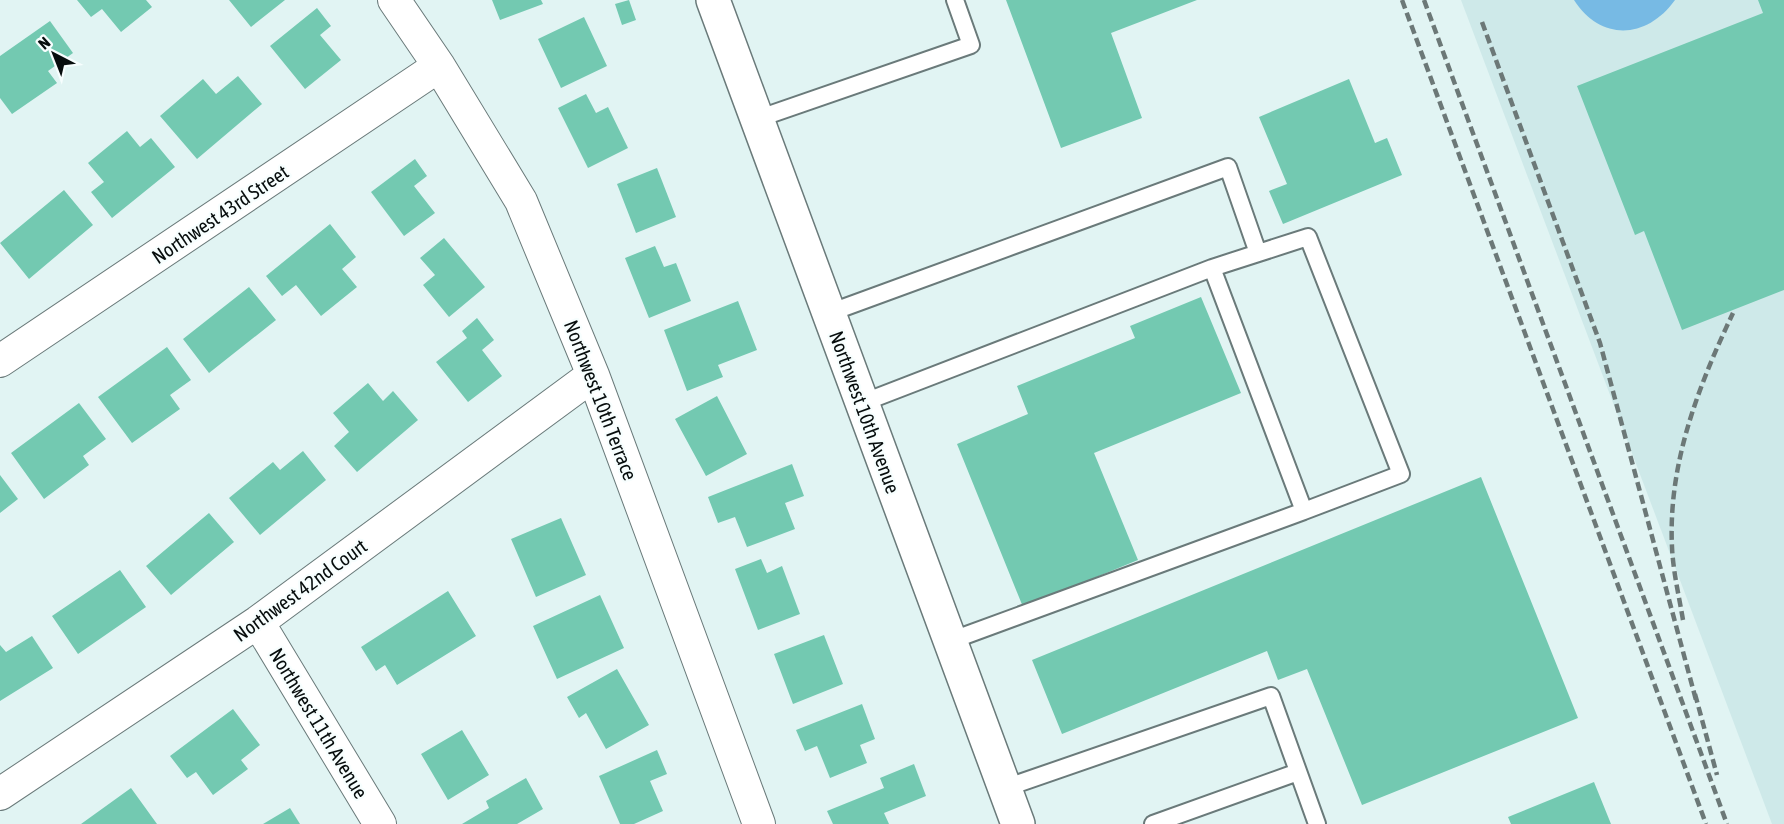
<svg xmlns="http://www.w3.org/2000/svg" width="1784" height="824" font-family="'Asap Condensed',sans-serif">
<rect width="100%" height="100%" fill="#e1f4f3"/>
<path fill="#cee9e9" d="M1461,0H1784V824H1772Z"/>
<path fill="#77bae4" d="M1574,0H1675C1647,39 1601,42 1574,0Z"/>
<path fill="#73c9b1" d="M77,0H146L152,7L121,32L102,9L91,17Z
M229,0H285L251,27Z
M492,0H541L543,4L500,20Z
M629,0L636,20L622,25L615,4Z
M1006,0H1197L1111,33L1142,118L1061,148Z
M1758,0H1784V290L1682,330L1644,231L1635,235L1577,86L1763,13Z
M317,8L331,26L320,35L341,60L305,89L270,46Z
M584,17L607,66L561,88L538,39Z
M50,21L73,53L48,71L57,83L12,114L0,98V56Z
M238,76L262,104L197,159L160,116L203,79L216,94Z
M1349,79L1375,143L1387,138L1402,175L1283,224L1269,191L1287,184L1259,117Z
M586,94L596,113L608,107L628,148L588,168L558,108Z
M127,131L140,147L151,138L175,167L112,218L91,192L104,182L88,163Z
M415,159L427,176L414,186L435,213L404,236L371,192Z
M657,168L676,217L636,233L617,184Z
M64,190L93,225L29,279L0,243Z
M330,224L356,257L342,269L357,287L321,316L296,285L282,296L266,276Z
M444,238L485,287L449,317L423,285L435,275L420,258Z
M655,246L664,267L676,263L691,301L649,318L625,258Z
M249,287L276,320L209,373L183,339Z
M1201,297L1241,393L1094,453L1138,560L1023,607L957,444L1028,414L1017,386L1135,338L1130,326Z
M738,301L757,350L718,365L723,377L687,391L664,330Z
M477,318L494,340L482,350L502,376L468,402L436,362L467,338L462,331Z
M167,347L191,380L170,395L180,409L132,443L98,397Z
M368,383L383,401L393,391L418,420L357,472L334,446L349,432L333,413Z
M717,396L747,454L706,476L675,419Z
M79,403L106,439L83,456L89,465L44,499L11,453Z
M303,451L326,480L260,535L229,498L273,462L280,470Z
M792,464L804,496L785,503L795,529L747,547L735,517L718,523L708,497Z
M0,475L18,499L0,513Z
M1481,477L1578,718L1362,805L1307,669L1278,680L1267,651L1062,734L1032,660Z
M209,513L234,542L171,595L146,566Z
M561,518L586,575L536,597L511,539Z
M761,559L767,573L782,566L800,614L758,630L735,569Z
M120,570L146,607L78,654L52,616Z
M448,591L476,636L397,685L385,665L376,671L361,647Z
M600,595L624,648L557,679L533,626Z
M824,635L843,684L793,704L774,654Z
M32,636L53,668L0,701V645L6,652Z
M617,669L649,725L606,749L586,713L579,718L567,697Z
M862,704L875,739L860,745L867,763L830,778L817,746L805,751L796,730Z
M233,709L260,745L241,760L248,769L213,795L196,772L187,778L170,756Z
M462,730L489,775L448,800L421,754Z
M657,750L667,774L650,781L663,811L634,824H620L599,776Z
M914,764L926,796L884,813L889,824H833L827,811L884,788L880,778Z
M526,778L543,809L517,824H462L489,808L486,801Z
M1594,782L1611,824H1511L1508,817Z
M131,788L157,824H81Z
M290,808L300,824H263Z"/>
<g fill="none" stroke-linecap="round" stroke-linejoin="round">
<defs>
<path id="service" d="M757,119L971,45L955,0
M1212,268L1308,237L1401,474L1304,511
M829,313L1228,167L1258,253
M862,403L1212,268L1304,511L950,641
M1005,788L1271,696L1317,824
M1153,824L1298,772"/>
<path id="minor" d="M394,0L439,66L521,201L593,375L759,824
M0,361L439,66
M258,622L380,824
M0,794L258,622L593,375"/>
<path id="tertiary" d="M713,0L1018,824"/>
</defs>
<use href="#service" stroke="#6a7a7a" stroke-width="20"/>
<use href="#minor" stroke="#6a7a7a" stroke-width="34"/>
<use href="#tertiary" stroke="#6a7a7a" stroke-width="36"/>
<use href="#service" stroke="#fff" stroke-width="16"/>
<use href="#minor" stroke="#fff" stroke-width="32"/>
<use href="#tertiary" stroke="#fff" stroke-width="33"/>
<path stroke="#6c7877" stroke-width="4.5" stroke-dasharray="9 4.5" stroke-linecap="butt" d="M1402,0L1706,824
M1424,0L1727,824
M1482,22L1600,343L1696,700
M1683,620C1679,596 1673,571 1672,547C1668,464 1698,387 1733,313
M1695,694L1717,775"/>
</g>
<g text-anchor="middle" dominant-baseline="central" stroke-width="4.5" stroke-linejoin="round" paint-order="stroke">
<g font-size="20" fill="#070d0d" stroke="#f7fefe">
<text transform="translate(220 214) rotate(-34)">Northwest 43rd Street</text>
<text transform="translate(601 400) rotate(69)">Northwest 10th Terrace</text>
<text transform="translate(865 412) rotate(70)">Northwest 10th Avenue</text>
<text transform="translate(300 590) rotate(-36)">Northwest 42nd Court</text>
<text transform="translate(319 723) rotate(59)">Northwest 11th Avenue</text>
</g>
</g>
<g transform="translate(54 54) rotate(318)" stroke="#f7fefe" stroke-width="4.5" paint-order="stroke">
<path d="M0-4.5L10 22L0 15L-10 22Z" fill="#070d0d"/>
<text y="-9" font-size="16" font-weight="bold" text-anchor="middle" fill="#070d0d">N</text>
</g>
</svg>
